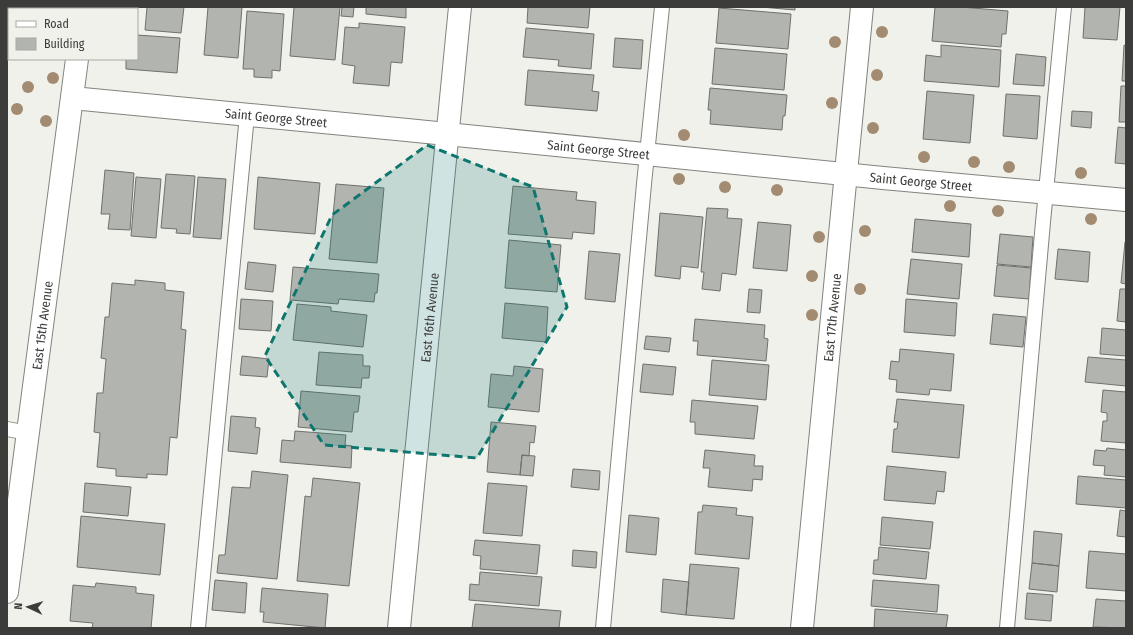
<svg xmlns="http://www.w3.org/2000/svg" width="1133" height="635" font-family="'Fira Sans Condensed',sans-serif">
<rect width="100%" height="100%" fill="#f1f1eb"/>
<path fill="#b1b4af" stroke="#6e716c" d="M7,7H44V9H9V25H7Z
M147,7H184L181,33L145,30Z
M208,7H242L238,58L204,55Z
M294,7H340L335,60L290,56Z
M342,7H354L353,17L341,16Z
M366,7H406V18L366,14Z
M528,7H590L588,28L527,23Z
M761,7H795V10Z
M935,7H961L1008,11L1006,34H1002L1001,47L932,41Z
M1085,7H1120L1117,40L1083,38Z
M719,8L791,14L788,49L716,43Z
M247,11L284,14L280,71L272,70V78L254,77V69H243Z
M359,23L405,27L402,63L391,62L389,86L353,83L355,66L342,64L345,27L359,28Z
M526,28L594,34L591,69L558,66L559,60L523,57Z
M137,35L180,38L177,73L126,69V59H137Z
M615,38L643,40L641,69L613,67Z
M941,45L1001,50L999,87L924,81L926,55L941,57Z
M1124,45L1126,46V81H1122Z
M715,48L787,54L784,90L712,84Z
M1016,54L1046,57L1044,86L1013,84Z
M528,70L594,75L592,91L599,92L597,111L525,105Z
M1121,86H1126V122H1119Z
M710,88L787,95L785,116H783L782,130L710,124L711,110H708Z
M927,91L974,95L970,143L923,139Z
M1006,94L1040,96L1037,139L1003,136Z
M1072,111L1092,112L1091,128L1071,126Z
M1118,127L1126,128V164L1115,163Z
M105,170L134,173L130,230L108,229L110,214H101Z
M166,174L195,176L190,234L176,233L177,229L161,228Z
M136,177L161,179L156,238L131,236Z
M198,177L226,179L221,239L193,237Z
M258,177L320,183L315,234L254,229Z
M336,184L384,188L377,263L329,259Z
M513,186L577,192L576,200L596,202L594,234L573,232L572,239L508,234Z
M707,208L728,209L727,218L742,219L736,275L722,273L720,291L702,289L704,272H701Z
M660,213L703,217L698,268L681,266L680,279L655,276Z
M915,219L971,224L969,257L912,252Z
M758,222L791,225L787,271L753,268Z
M1000,234L1033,237L1031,267L997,264Z
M509,240L561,245L557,292L505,288Z
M1125,242H1126V284L1121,283Z
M1058,249L1090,252L1088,282L1055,279Z
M589,251L620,254L615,302L585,299Z
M911,259L962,264L959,299L907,294Z
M248,262L276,265L273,292L245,289Z
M997,265L1031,268L1029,299L994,296Z
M293,267L379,274L377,293H375L374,302L339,299L338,304L290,300Z
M135,280L165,283V290L184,292L181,329L186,330L177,438L170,437L167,475L147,474V478L116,476V469L97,467L100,433L94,432L97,393H103L106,359L101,358L105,317H109L112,283L135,285Z
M749,289L762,290L760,313L747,312Z
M1120,289H1126V322L1117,321Z
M241,299L273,301L271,331L239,329Z
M906,299L957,303L955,336L904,332Z
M505,303L548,307L546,342L502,338Z
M297,304L331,307V311L367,315L363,347L293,340Z
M993,314L1026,317L1023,347L990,344Z
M695,319L765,325L764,338L768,339L766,361L697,355L698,341H693Z
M1102,328L1126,330V356L1100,354Z
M646,336L671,338L669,352L644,349Z
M900,349L954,354L951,391L930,389L929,395L896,392L897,380L889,379L891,361L899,362Z
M319,352L363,355V366H370L369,378H362L361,388L316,385Z
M242,356L269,359L267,377L240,375Z
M1088,357L1126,360V386L1085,382Z
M712,360L769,365L766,400L709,395Z
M643,364L676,367L673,395L640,392Z
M514,366L543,369L539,412L488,407L491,374L513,376Z
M1103,390L1126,392V443L1101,441L1103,421H1107V413L1101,412Z
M301,391L360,396L358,412H354L352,432L298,427Z
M897,399L964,405L959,458L892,452L894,429H897L898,422H894Z
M692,400L758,406L754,439L695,434V422H690Z
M231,416L256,418L255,427L260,428L257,454L228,451Z
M491,422L536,426L534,443L530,442L529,456L522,455L520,475L487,472Z
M295,431L346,435L345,445L352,446L351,468L280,462L282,440L294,441Z
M1107,448L1126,450V477L1104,475L1105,466L1093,465L1095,450L1106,451Z
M705,450L755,455L754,466H763L762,480L753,479L752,491L708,487L710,468H703Z
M522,455L535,456L533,476L520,475Z
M887,466L946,472L944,492L937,491L935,504L884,500Z
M573,469L600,471L599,490L571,487Z
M252,471L288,475L277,579L217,573L219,555H225L232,487L250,488Z
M1078,476L1126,480V508L1076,504Z
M313,478L360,483L349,586L297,581L305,496L311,497Z
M85,483L131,487L128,516L83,512Z
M488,483L527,486L522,536L483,533Z
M703,505L737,508L736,515L753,517L749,559L695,554L698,512H702Z
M1120,510L1126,511V537L1117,536Z
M629,515L659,518L656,555L626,552Z
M81,516L165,524L160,575L77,567Z
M882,517L933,522L930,549L880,545Z
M1034,531L1062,534L1059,566L1032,563Z
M475,540L540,545L537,574L480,569L481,556L473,555Z
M879,547L929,552L926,579L873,574L874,560H878Z
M573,550L597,552L596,568L572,566Z
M1089,551L1126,554V591L1086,588Z
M1032,563L1059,566L1057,592L1029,589Z
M690,564L739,568L734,619L686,615Z
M480,572L542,577L539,606L469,600L470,584L479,585Z
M663,579L689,582L686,615L661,612Z
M215,580L247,583L245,613L212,610Z
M873,580L939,585L937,612L871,606Z
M96,583L136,587V593L154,595L151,628H92L93,623L70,621L73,585L95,587Z
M262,588L328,594L325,628L263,622L264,612H260Z
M1027,593L1053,595L1051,621L1025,619Z
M1096,599L1126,601V628L1093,627Z
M475,604L561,611L559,628H472Z
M875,609L948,615L946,628H874Z"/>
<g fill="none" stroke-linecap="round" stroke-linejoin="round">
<defs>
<path id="service" d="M7,34H9
M7,429L28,433
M198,628L247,115
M603,628L644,184L662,7
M1007,628L1043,222L1064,7"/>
<g id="minor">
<path d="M83,9L84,7"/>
<path id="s1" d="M72,98L407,130L883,178L1126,200"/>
<path id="s2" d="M7,592L77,59"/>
<path id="s3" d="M802,628L862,7"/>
</g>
<g id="tertiary">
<path id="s4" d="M399,628L460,7"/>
</g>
</defs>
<use href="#service" stroke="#83837e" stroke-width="16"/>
<use href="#minor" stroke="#83837e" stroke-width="24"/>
<use href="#tertiary" stroke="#83837e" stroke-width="24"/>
<use href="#service" stroke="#fff" stroke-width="14"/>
<use href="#minor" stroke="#fff" stroke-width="22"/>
<use href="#tertiary" stroke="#fff" stroke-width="22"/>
</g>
<g fill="#a28b71">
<circle cx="882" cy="32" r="6"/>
<circle cx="835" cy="42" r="6"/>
<circle cx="877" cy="75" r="6"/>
<circle cx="53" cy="78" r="6"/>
<circle cx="28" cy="87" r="6"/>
<circle cx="832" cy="103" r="6"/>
<circle cx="17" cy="109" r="6"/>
<circle cx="46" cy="121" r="6"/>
<circle cx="873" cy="128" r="6"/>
<circle cx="684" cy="135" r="6"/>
<circle cx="924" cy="157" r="6"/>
<circle cx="974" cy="162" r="6"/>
<circle cx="1009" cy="167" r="6"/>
<circle cx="1081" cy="173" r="6"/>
<circle cx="679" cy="179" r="6"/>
<circle cx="725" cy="187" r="6"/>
<circle cx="777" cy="190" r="6"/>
<circle cx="950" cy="206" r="6"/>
<circle cx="998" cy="211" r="6"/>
<circle cx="1091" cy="219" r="6"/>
<circle cx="865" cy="231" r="6"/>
<circle cx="819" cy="237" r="6"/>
<circle cx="812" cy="276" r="6"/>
<circle cx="860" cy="289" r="6"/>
<circle cx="812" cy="315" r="6"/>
</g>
<path fill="#0f766e" fill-opacity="0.2" stroke="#0f766e" stroke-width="3" stroke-dasharray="8 5" stroke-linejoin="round" d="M427,145L533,187L567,307L477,458L324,445L265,356L332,215Z"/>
<g text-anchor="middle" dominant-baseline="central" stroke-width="3.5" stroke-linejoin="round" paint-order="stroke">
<g font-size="13" fill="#3c3c3a" stroke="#f1f1eb">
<text stroke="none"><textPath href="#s1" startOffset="205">Saint George Street</textPath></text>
<text stroke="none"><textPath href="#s1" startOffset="529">Saint George Street</textPath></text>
<text stroke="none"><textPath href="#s1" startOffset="853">Saint George Street</textPath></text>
<text stroke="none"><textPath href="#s4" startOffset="312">East 16th Avenue</textPath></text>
<text stroke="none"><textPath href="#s3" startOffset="312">East 17th Avenue</textPath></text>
<text stroke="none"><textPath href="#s2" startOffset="269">East 15th Avenue</textPath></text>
</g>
</g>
<rect width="1133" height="635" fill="none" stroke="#3c3c3a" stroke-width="16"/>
<rect x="8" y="8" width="130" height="52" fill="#f1f1eb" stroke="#a9a9a4"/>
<rect x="16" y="21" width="20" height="6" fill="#ffffff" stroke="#a9a9a4"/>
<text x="44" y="28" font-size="12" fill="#3c3c3a">Road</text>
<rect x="16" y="38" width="20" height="12" fill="#b1b4af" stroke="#a9a9a4"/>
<text x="44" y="48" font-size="12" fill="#3c3c3a">Building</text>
<g transform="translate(28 607) rotate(274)" stroke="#f1f1eb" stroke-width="3" paint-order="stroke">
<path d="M0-3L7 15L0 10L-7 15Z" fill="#3c3c3a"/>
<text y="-6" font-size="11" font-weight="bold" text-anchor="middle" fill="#3c3c3a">N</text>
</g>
</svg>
